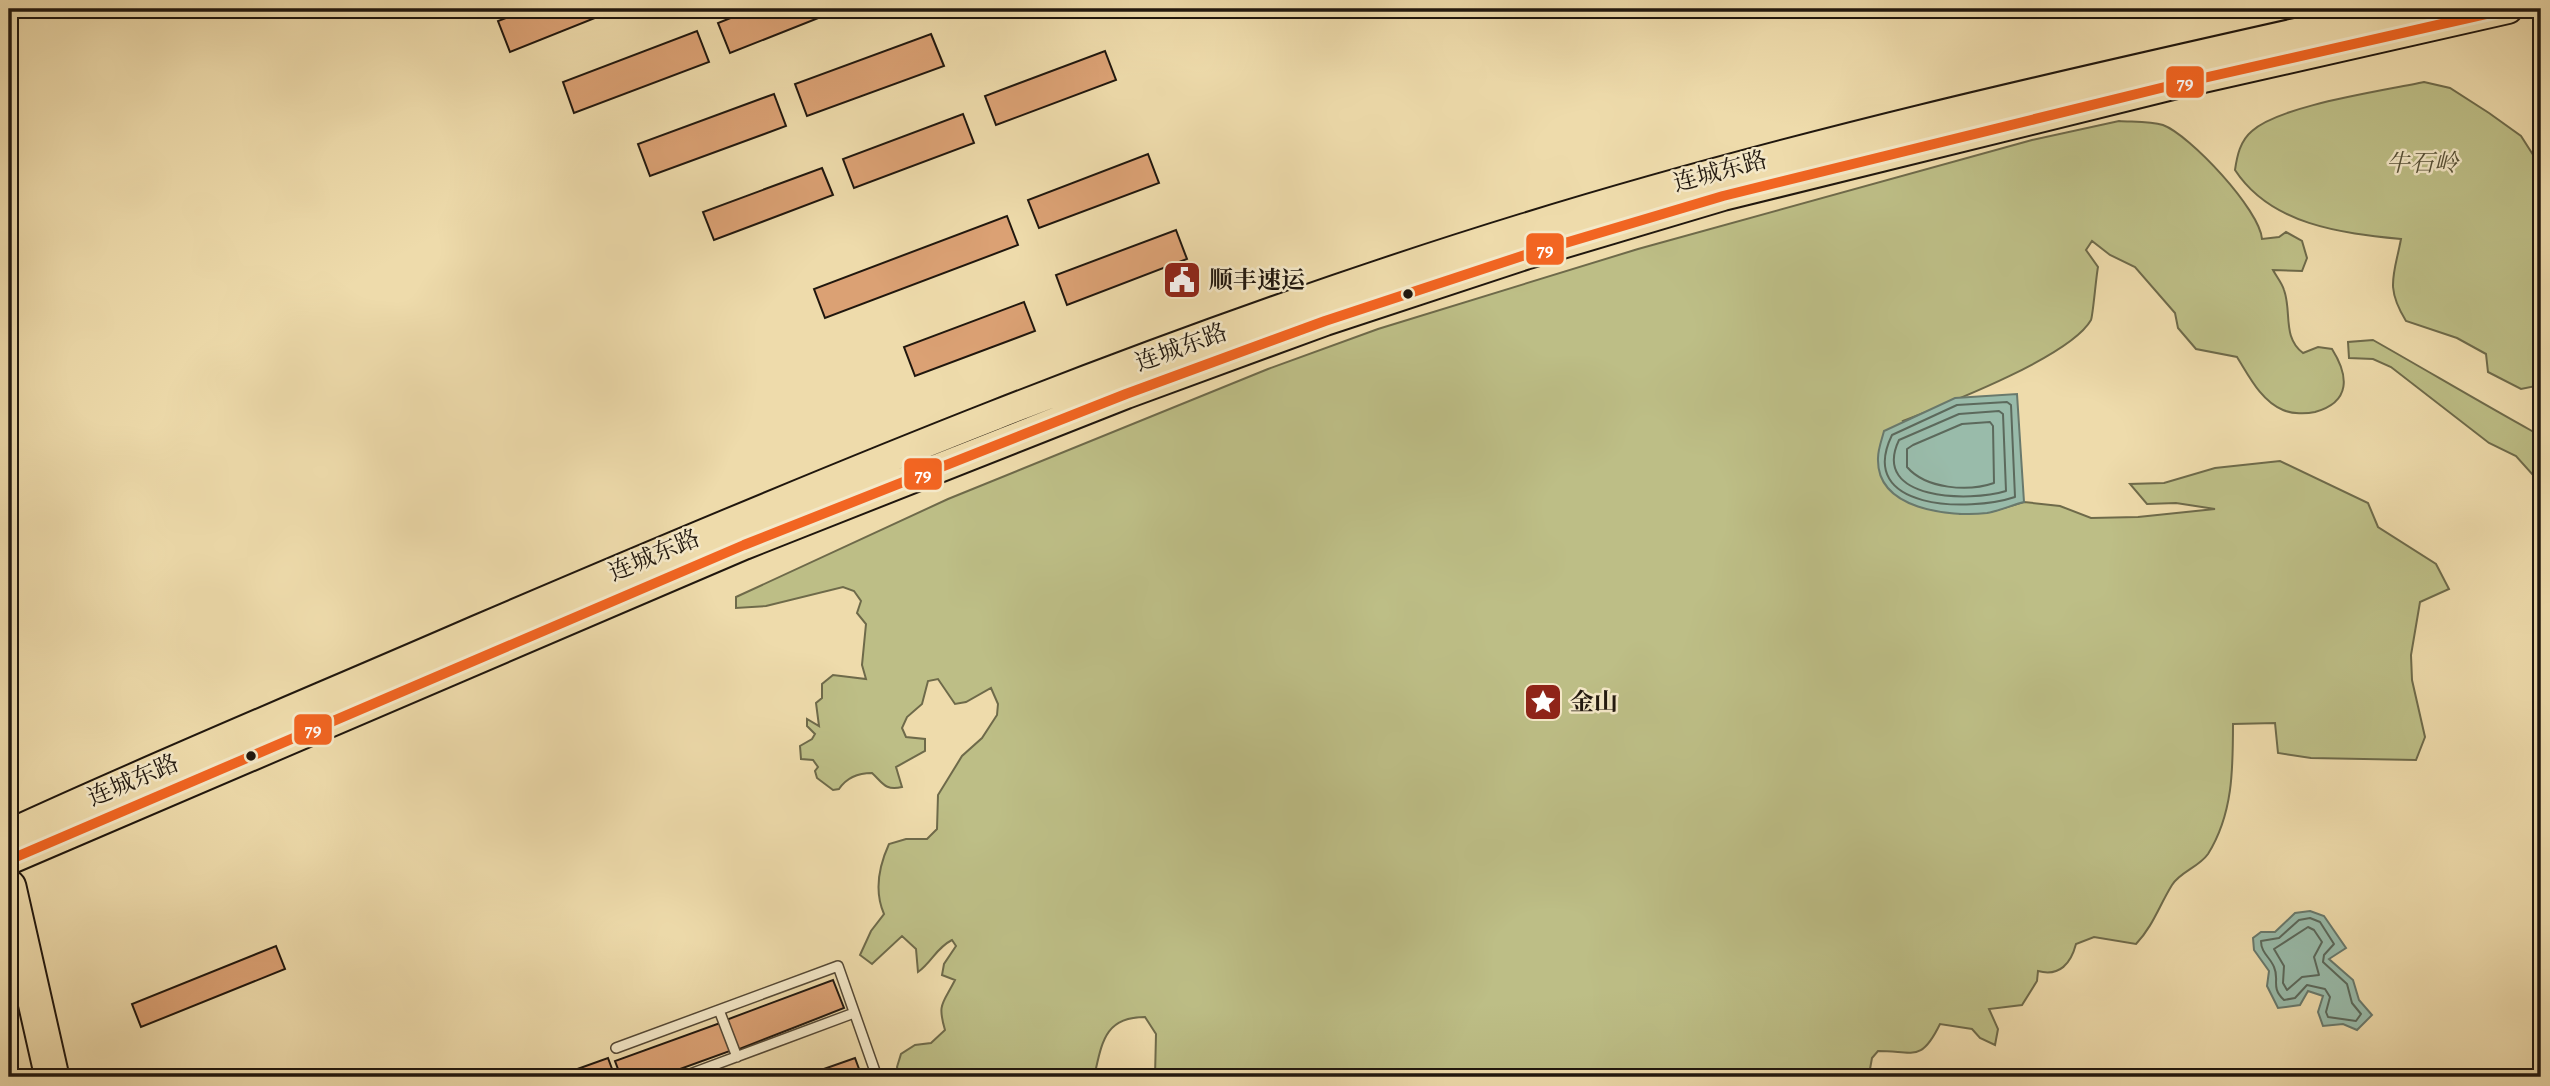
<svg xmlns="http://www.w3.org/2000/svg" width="2550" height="1086" font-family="Alegreya,'Noto Serif SC',serif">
<rect width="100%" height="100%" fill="#eedbab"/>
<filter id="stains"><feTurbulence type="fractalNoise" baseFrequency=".00286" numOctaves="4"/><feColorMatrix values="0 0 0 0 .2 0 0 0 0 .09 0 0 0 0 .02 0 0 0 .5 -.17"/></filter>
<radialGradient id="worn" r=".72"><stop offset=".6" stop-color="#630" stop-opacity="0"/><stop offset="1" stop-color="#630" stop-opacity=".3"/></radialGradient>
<path fill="#bdbe86" stroke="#6e6a4a" stroke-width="2" d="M2424,82L2450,88L2489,113L2521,136L2537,161L2541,202V385L2521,389L2488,372L2486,354L2457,338L2406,321C2385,287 2394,276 2401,239C2341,233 2271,225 2235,170C2237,156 2240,141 2252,131C2281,105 2383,91 2424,82Z
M2119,121C2132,122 2150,121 2163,125C2190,135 2260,210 2262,239L2279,237L2286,232L2302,241L2307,258L2302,271L2273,270C2276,276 2282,283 2284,290C2292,312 2282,337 2303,353L2318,347L2332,349C2349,376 2351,402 2315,412C2306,414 2292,414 2283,410C2261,401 2249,376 2237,357L2196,349L2178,328L2175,313L2135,267L2110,255L2092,241L2086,250L2098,267C2096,277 2093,315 2091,320C2070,357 1944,405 1903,421L1960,514L1990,512L2024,502L2060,506L2091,518L2138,517L2215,509L2176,503L2147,504L2130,484L2164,483L2215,468L2280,461L2368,503L2378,527L2436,564L2449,589L2420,602L2411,655L2412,680L2425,737L2416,760L2311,758L2278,753L2275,723L2233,724C2233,769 2233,814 2208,854C2199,867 2180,872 2172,885C2159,906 2153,926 2136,944L2094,937L2076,944C2071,963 2060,977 2038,971L2037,981L2022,1005L1989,1009L1998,1029L1995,1045L1980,1038L1972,1029L1940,1024C1921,1063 1914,1051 1878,1051L1872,1058L1870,1069L1878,1077H1155L1156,1034L1145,1017C1104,1017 1102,1043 1094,1077H899L897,1067L901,1054L915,1045L931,1043L945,1030C937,1003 943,1004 955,980L942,975L944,964L956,946L952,940C936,948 932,962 918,972L916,949L902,936L872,964L860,955L871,931L884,914C874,891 879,866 889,844L906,839H927L937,829L938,795L962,756L982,738L997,715L998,704L991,688L966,702L955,704L938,679L928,681L922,704L907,717L902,728L906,737L925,739V751L896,767L902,787C885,791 883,783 872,773C858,773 847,777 839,789L833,790L817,778L815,771L818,767L813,760L801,759L800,746L812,739L815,734L807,726V719L819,726L816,703L822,698V684L833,675L866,679L862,665L866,624L857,613L861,601L854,591L843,587L766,606L736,608V597L948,499L1268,369L1378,329L1638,249L2032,140Z
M2373,340C2426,370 2478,401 2532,431L2541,433V484L2516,456L2489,443L2391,367L2373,359L2349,358L2348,342Z"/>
<path fill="#9ba" stroke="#69796c" stroke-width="2" d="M2017,394L2024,502C2012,505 1999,511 1987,513C1950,517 1876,510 1878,458C1878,449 1882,439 1884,431L1955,398Z
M2310,911L2324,916L2346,948L2329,959L2353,980L2359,1000L2372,1015L2357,1030L2343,1024L2323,1026L2318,1012L2323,996L2308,991L2300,1005L2278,1008L2267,986L2269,971L2254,950L2253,938L2261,932H2275L2295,913Z"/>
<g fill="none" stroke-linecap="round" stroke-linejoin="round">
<path stroke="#5c695c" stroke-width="2" d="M2007,402L2011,405L2015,497C1970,512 1855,511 1892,435L1957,405Z
M1999,411L2003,414L2006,491C1971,502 1870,501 1899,440L1959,414Z
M1990,422L1993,426L1994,483C1968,492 1926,489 1907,467V449L1913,445L1962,424Z
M2310,918L2320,922L2334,944L2324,955L2323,962L2347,984L2352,1003L2361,1014L2356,1021L2328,1017L2326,1012L2330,997L2325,989L2307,985L2295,998L2284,1000C2270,987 2280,980 2274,967C2270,957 2261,953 2261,941L2279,938L2299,920Z
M2308,927L2314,930L2322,942L2314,957L2319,975L2302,977L2287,990L2283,983L2284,966L2274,949Z"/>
</g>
<path fill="#dba174" stroke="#20170e" stroke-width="2" d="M530,9H603L605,14L510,52L498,21Z
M753,9H823L826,15L730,53L718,23Z
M697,31L709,62L574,113L563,82Z
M931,34L944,66L807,116L795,84Z
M1105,51L1116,80L996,125L985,96Z
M774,94L786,126L650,176L638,144Z
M963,114L974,143L854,188L843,159Z
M1148,154L1159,183L1039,228L1028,200Z
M822,168L833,195L714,240L703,212Z
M1007,216L1018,245L825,318L814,289Z
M1176,230L1187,259L1067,305L1056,275Z
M1024,302L1035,331L915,376L904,347Z
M276,946L285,969L141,1027L132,1004Z
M833,980L844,1008L737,1050L726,1020Z
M720,1023L730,1051L658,1077H621L615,1061Z
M608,1058L615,1077H555Z
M855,1058L862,1077H801Z"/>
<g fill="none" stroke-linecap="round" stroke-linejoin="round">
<defs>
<path id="lane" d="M719,1010L737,1057
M616,1048L838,966L877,1077
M682,1077L854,1013"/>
<path id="primary" d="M9,834C163,763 321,698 477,630C820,483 1167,338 1525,228C1813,139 2109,75 2403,9
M9,860L744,545L1126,394L1325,321L1525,255L1723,196L2177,84L2508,9"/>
<path id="highway" d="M9,887L52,1077"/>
</defs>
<use href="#lane" stroke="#544835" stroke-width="12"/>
<use href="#primary" stroke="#20170e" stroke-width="32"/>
<use href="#highway" stroke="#20170e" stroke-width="37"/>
<use href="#lane" stroke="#f4e8c8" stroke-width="9"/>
<use href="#primary" stroke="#eedbab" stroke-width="28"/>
<use href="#highway" stroke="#eedbab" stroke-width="33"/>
<defs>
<path id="bus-1" d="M9,860L744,545L1126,394L1325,321L1525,255L1723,196L2177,84L2508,9"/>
</defs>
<use href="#bus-1" stroke="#f4e8c8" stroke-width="16"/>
<use href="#bus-1" stroke="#f26522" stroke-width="10"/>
</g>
<defs>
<symbol id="civic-square" viewBox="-11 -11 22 22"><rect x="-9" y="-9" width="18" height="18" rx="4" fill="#8f2418" stroke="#f4e8c8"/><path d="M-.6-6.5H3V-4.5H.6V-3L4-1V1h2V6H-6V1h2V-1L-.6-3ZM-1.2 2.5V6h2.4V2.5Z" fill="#fff"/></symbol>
<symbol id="sight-square" viewBox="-11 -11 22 22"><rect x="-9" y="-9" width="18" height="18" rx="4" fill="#8f2418" stroke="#f4e8c8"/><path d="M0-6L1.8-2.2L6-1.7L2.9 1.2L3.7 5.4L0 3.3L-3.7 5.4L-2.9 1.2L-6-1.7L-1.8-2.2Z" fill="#fff"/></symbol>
</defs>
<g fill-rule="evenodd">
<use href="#civic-square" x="1160" y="258" width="44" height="44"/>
<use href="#sight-square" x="1521" y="680" width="44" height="44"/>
</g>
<g fill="#20170e" stroke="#f4e8c8" stroke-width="2.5">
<circle cx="1408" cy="294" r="6"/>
<circle cx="251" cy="756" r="6"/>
</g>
<g text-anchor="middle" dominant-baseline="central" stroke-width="5" stroke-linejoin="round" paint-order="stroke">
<g font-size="24" font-style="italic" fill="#575138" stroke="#f4e8c8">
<text x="2422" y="163">牛石岭</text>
</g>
<g font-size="24" fill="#20170e" stroke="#f4e8c8">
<text transform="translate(1720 171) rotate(-15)">连城东路</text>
<text transform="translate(1181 347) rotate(-20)">连城东路</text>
<text transform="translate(654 555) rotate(-23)">连城东路</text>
<text transform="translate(133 780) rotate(-23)">连城东路</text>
</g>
<g font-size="24" font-weight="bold" fill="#20170e" stroke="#f4e8c8" text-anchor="start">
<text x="1209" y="280">顺丰速运</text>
<text x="1570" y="702">金山</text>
</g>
</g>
<g stroke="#f4e8c8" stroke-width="2.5">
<rect x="2165" y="65" width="40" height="34" rx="7" fill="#f26522"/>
<rect x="1525" y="232" width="40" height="34" rx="7" fill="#f26522"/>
<rect x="903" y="457" width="40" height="34" rx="7" fill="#f26522"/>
<rect x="293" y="713" width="40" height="33" rx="7" fill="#f26522"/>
</g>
<g font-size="19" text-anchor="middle" font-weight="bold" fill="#fff">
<text x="2185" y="89">79</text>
<text x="1545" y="256">79</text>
<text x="923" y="481">79</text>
<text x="313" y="736">79</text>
</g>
<rect width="2550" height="1086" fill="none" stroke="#eedbab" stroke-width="35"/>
<rect x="10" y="10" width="2529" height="1065" fill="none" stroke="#20170e" stroke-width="3.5"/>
<rect x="18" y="18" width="2515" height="1051" fill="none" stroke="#20170e" stroke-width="2"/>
<rect width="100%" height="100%" filter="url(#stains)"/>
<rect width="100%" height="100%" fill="url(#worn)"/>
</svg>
